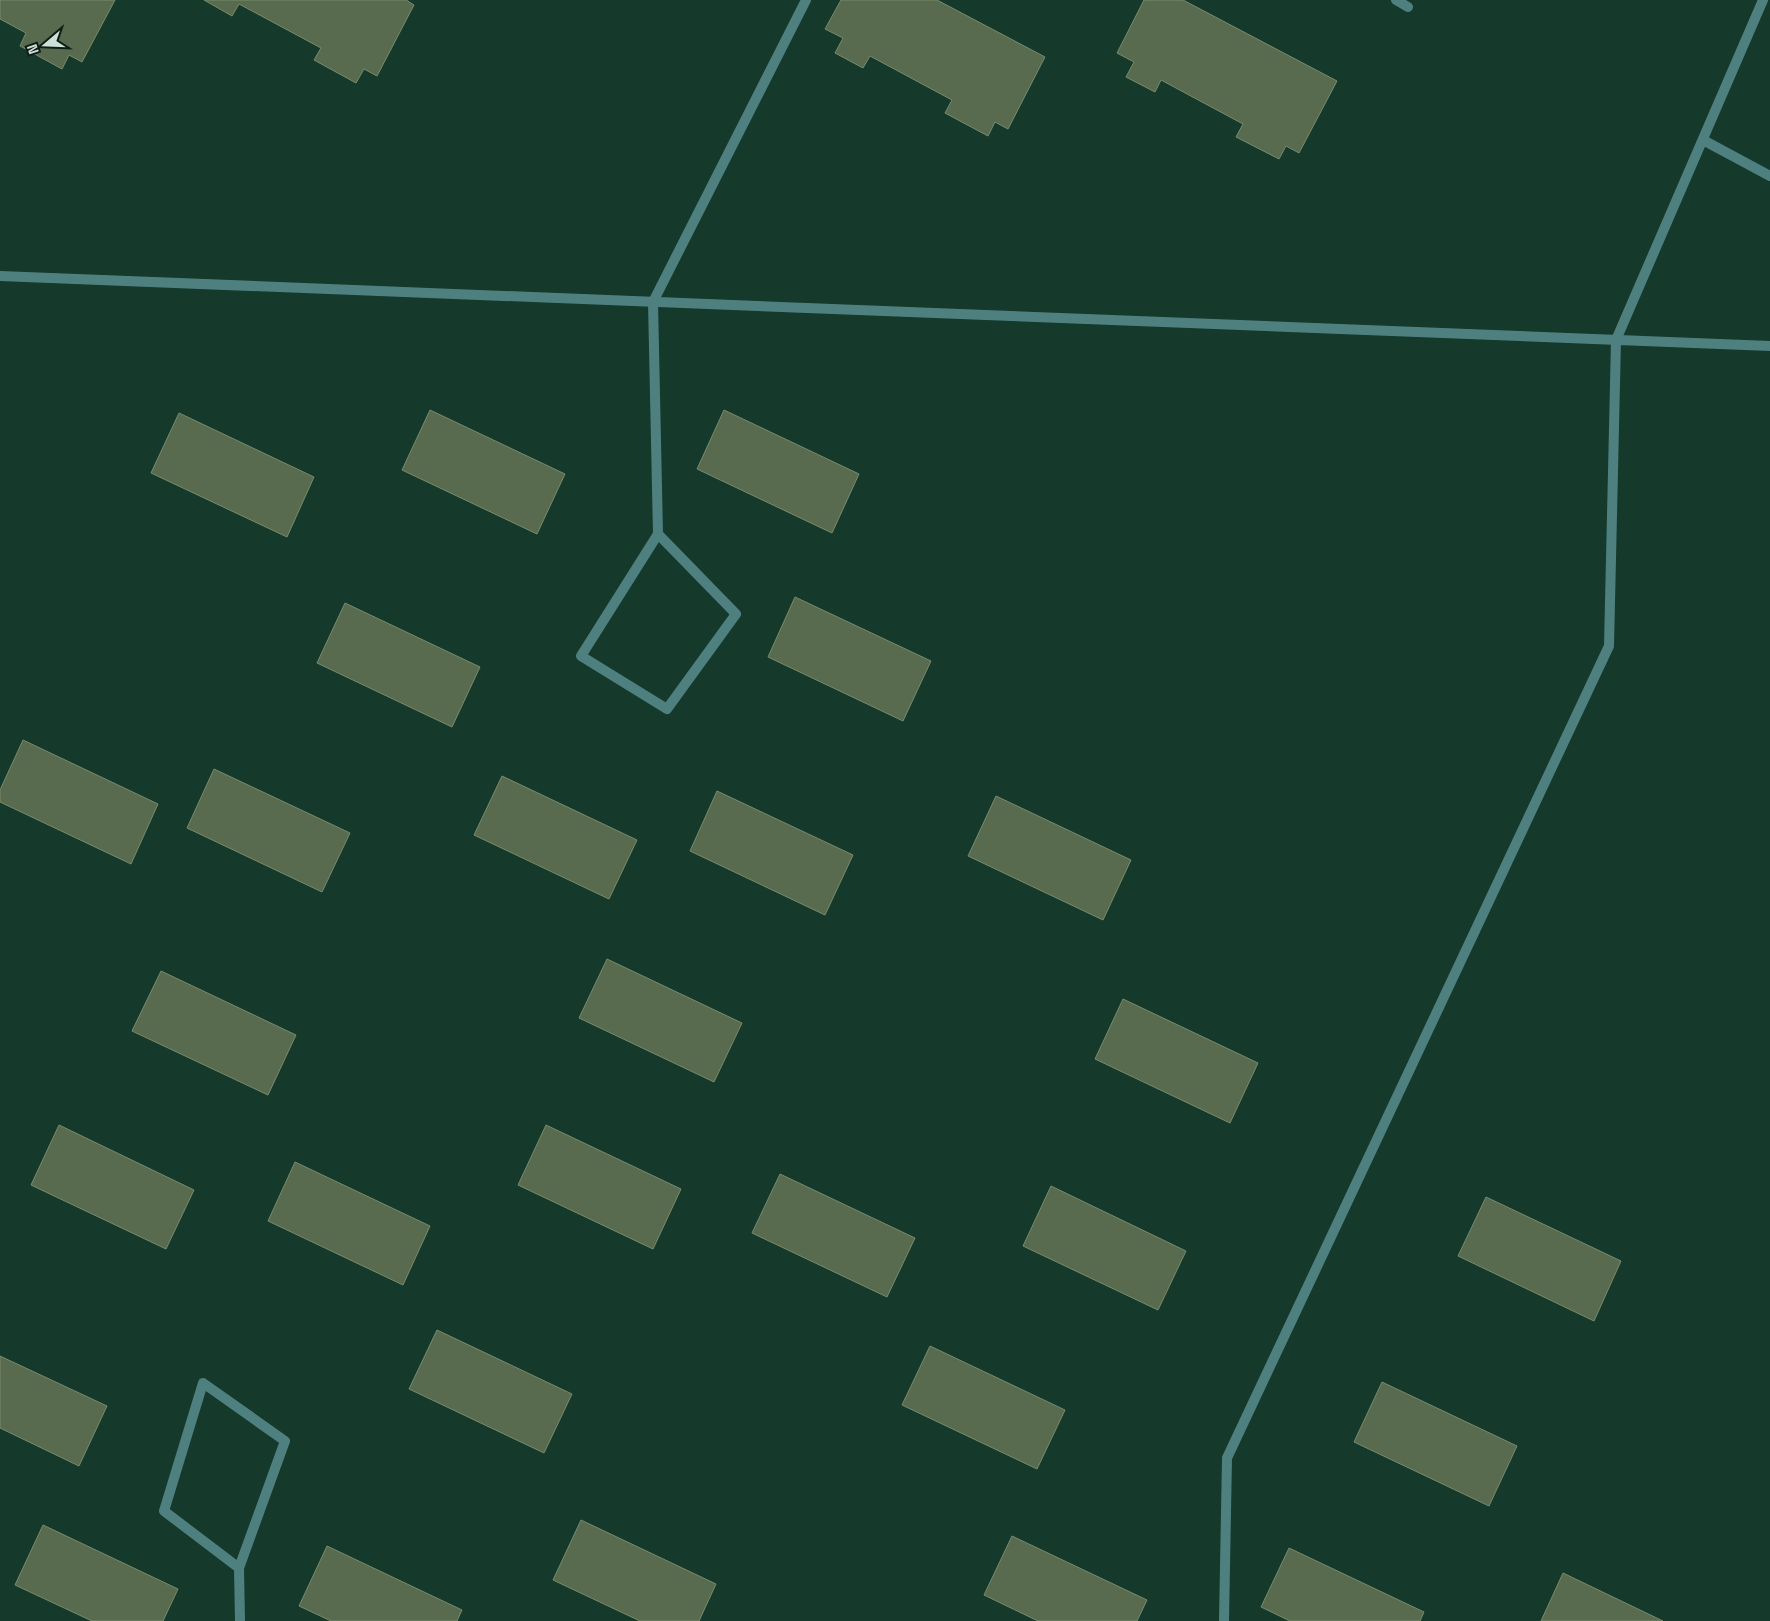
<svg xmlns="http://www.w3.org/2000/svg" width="1770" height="1621" font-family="'Space Grotesk',sans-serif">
<rect width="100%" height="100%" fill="#15392b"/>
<path fill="#596b4e" stroke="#798b6d" d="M0,0H115L82,62L69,55L62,69L20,46L26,33L0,19Z
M204,0H406L414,5L377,76L364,69L356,83L314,60L321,48L239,4L232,16Z
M841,0H937L1045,57L1008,129L995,122L988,136L945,113L952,100L870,56L863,68L835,53L843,38L825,29Z
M1144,0H1183L1337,81L1299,153L1286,146L1279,159L1236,137L1243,124L1161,80L1155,92L1126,77L1134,62L1117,53Z
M430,410L565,474L537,534L402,470Z
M724,410L859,474L832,533L697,469Z
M179,413L314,477L287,537L151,473Z
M795,597L931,661L903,721L768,657Z
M345,603L480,667L452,727L317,663Z
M23,740L158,804L131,864L0,802V790Z
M214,769L350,833L322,892L187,828Z
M502,776L637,840L609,899L474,835Z
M717,791L853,855L825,915L690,851Z
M996,796L1131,860L1103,920L968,856Z
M607,959L742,1023L714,1082L579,1018Z
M161,971L296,1035L268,1095L132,1031Z
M1123,999L1258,1063L1230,1123L1095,1059Z
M59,1125L194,1190L166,1249L31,1185Z
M546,1125L681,1189L653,1249L518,1185Z
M295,1162L430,1226L403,1285L268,1221Z
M780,1174L915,1238L887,1297L752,1233Z
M1051,1186L1186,1251L1158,1310L1023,1246Z
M1486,1197L1621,1261L1594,1321L1458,1256Z
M437,1330L572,1394L544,1453L409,1389Z
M930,1346L1065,1410L1037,1469L902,1405Z
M0,1356L107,1406L79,1466L0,1428Z
M1382,1382L1517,1446L1489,1506L1354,1442Z
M581,1520L716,1584L699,1621H640L553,1580Z
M43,1525L178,1589L163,1621H92L15,1585Z
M1012,1536L1147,1600L1137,1621H1038L984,1595Z
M327,1546L462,1610L457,1621H331L299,1606Z
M1289,1548L1424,1612L1420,1621H1290L1261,1607Z
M1563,1573L1663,1621H1541Z"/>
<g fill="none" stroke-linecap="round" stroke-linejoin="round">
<path stroke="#4f8080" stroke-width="10" d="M0,276L1770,346
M653,302L806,0
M1224,1621L1227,1458L1609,646L1616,340L1763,0"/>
<path stroke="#4f8080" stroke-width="10" d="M1396,0L1408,7
M1703,140L1770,176
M653,302L658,534L581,656L667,709L736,614L658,534
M239,1568L164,1511L203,1383L285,1441L239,1568L240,1621"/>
</g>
<g transform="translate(45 45) rotate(251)" stroke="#0e1d17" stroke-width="4" paint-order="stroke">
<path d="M0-4L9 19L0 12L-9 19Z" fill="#cee1d8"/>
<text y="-8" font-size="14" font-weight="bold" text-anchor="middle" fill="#cee1d8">N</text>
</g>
</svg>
